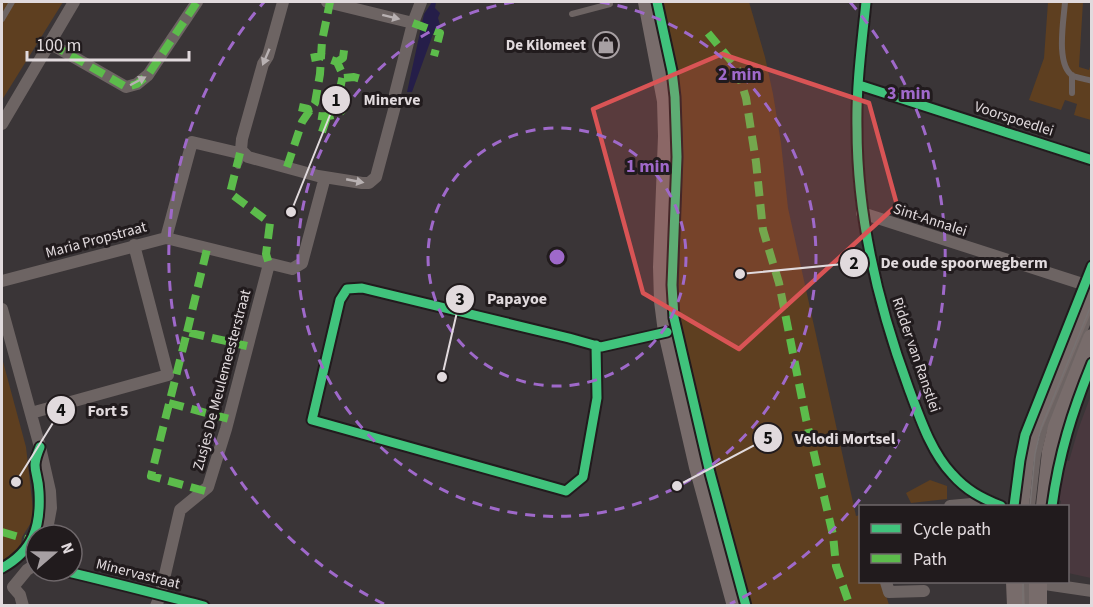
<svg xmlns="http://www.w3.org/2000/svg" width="1093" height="607" font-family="'Source Sans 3',sans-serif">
<rect width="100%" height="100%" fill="#3a3537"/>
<path fill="#49383e" d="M1091,395L1092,578H1091L1068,573V506H1060L1061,501L1056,499L1065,460L1069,461L1078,430Z"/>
<path fill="#5e3f20" d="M2,2H63L2,100Z
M660,2H749L765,57L773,94L781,143L788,208L856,516L860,515V582H882L889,605H749L691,383L678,312L683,140L679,80Z
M1048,2H1083L1079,67L1089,70L1091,63V120L1074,115L1077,104L1065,100L1061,110L1029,100L1044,58Z
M2,358L26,447L34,518L22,537L21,544L2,566Z
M930,480L947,486V499L911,503L906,493Z"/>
<path fill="#251e49" d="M432,2H436L435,8L440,13L438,18L441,28L433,34L412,92H407L424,14Z"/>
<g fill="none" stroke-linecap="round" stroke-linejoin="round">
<path stroke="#6d6463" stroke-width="6" d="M1065,2C1064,19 1055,65 1073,76C1078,78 1086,79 1092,81
M572,14L610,4
M2,19L12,2
M1072,75V93
M238,166L243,155
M596,345L597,398L583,477L566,491L312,420L340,300L347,289L362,288L569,338L601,347L663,332
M1032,506L1038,455L1044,431L1092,312
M1026,582L1027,606"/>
<path stroke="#6d6463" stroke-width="12" d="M283,2L268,56L263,64L242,139L241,150L248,157L318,176L362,183H369L376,177L395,106V94L413,23L421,2
M327,2L413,23
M866,2C862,43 856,86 857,128C857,218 878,305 909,389C920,418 931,452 952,474C966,490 981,498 1001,506
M51,44L126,87L137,84L148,75L197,2
M859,85L1092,160
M2,124L74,2
M862,213L1092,287
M166,238L192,142L243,154
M2,281L166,238L292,269L302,263L325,177
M2,309L40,447L50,491L51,508L46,535
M31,413L168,375L134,245
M950,506L972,504L979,497
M64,571C111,582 157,594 204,606
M886,582L889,592L924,591
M1038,583L1092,591
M13,587L27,570L36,564
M13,587L20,595L23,606
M156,606L160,596L180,510L208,487L226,429L269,264"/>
<path stroke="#786c6b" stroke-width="18" d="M647,2L666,101L667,136L662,267L663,301L667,332L698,467L736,606
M1020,506L1025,460L1030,435L1092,287
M1045,506L1051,452L1057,427L1092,338
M1015,582L1016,606
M1038,606V582"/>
<path stroke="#777171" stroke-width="1.5" d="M1030,506L1035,454L1041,428L1092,303
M1023,582V606"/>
<path stroke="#5cbc4b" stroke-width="8" stroke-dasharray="15 8" stroke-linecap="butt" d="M413,23L440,33L434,56
M708,33L737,68L746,98L756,162L763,230L779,283L806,419L833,535L836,566L850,606
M51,44L126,87L137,84L148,75L197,2
M337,62L343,58L345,43
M344,78L354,77L364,80
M299,107L308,109L309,113C327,122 360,112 340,89L343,75L337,62L321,56L311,58
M322,132L327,117
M240,153L230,193L270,223L266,254L269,264
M287,167L302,122L315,103L320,74L322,41L330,2
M187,332L207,249
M169,403L229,419
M205,491L151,476L187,332L247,346
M2,532L36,542"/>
<defs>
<path id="cycleway" d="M657,2L672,71L675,97L677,157L672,285L674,318L710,473L746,606
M866,2C862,43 856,86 857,128C857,218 878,305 909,389C920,418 931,452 952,474C966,490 981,498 1001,506
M859,85L1092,160
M596,345L597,398L583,477L566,491L312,420L340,300L347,289L362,288L569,338L601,347L667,332
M1014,506L1020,460L1025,435L1092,266
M1052,506C1059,454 1072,412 1092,363
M2,568C33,551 41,527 39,492C38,469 30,471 40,447
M64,571C111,582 157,594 204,606"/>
</defs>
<use href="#cycleway" stroke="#211b1d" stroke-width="13"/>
<use href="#cycleway" stroke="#40c37c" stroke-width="9"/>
</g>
<defs><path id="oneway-solid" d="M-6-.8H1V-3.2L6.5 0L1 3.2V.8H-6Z" transform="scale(1.5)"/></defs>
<g fill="#b8b1b2">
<use href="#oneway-solid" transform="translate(391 17) rotate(14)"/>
<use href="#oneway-solid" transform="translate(266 57) rotate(113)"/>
<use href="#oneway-solid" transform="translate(138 81) rotate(-28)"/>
<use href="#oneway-solid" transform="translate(355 181) rotate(11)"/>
</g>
<path fill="#d95455" fill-opacity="0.2" stroke="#d95455" stroke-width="4.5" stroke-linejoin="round" d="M722,54L869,103L897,205L739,349L643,293L593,109Z"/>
<g fill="none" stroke="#9f69ca" stroke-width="3" stroke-dasharray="10 8">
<circle cx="557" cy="257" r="129"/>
<path d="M600 2A259 259 0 1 1 514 2"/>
<path d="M384 604A388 388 0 0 1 264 2M850 2A388 388 0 0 1 730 604"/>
</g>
<defs>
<symbol id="shop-ring" viewBox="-11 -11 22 22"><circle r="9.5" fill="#211b1d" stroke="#a7a0a3" stroke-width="1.5"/><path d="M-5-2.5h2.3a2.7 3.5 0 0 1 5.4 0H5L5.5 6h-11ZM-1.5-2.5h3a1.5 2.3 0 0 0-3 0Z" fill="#a7a0a3"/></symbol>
</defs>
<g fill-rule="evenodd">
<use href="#shop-ring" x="591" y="30" width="30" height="30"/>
</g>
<g text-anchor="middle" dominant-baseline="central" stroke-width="6" stroke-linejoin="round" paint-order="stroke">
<g font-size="15" font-weight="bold" fill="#e1dadd" stroke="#211b1d" text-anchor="end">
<text x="586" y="45">De Kilomeet</text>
</g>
<g font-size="15" fill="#e1dadd" stroke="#211b1d">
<text transform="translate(1014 119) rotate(18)">Voorspoedlei</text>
<text transform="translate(930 220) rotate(18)">Sint-Annalei</text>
<text transform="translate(96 240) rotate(-15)">Maria Propstraat</text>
<text transform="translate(916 355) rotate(71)">Ridder van Ranstlei</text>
<text transform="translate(222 380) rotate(-75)">Zusjes De Meulemeesterstraat</text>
<text transform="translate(138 574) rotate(14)">Minervastraat</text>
</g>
</g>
<circle cx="557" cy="257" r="9" fill="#9f69ca" stroke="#211b1d" stroke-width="3"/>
<g font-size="18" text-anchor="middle" font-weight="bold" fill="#9f69ca" stroke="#211b1d" stroke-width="6" stroke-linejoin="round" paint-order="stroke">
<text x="740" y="80">2 min</text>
<text x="909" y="99">3 min</text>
<text x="648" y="172">1 min</text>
</g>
<path fill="none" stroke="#e1dadd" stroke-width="2" d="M291 212L336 100M740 274L854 263M442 377L460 299M16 482L61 410M677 486L768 438"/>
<g fill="#e1dadd" stroke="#211b1d" stroke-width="2">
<circle cx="291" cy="212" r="6"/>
<circle cx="740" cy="274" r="6"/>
<circle cx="442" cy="377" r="6"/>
<circle cx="16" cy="482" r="6"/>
<circle cx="677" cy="486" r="6"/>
<circle cx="336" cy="100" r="15"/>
<circle cx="854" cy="263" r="15"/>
<circle cx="460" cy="299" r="15"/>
<circle cx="61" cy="410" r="15"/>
<circle cx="768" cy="438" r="15"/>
</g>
<g font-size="18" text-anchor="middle" font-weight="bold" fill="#111">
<text x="336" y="106">1</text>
<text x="854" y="269">2</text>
<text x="460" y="305">3</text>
<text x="61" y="416">4</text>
<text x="768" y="444">5</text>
</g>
<g font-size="16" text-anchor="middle" font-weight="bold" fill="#e1dadd" stroke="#211b1d" stroke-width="6" stroke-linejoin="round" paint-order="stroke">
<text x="392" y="105">Minerve</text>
<text x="964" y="268">De oude spoorwegberm</text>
<text x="517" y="304">Papayoe</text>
<text x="108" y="416">Fort 5</text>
<text x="845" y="444">Velodi Mortsel</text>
</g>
<rect width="1093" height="607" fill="none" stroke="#e1dadd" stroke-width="6"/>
<rect x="859" y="505" width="210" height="78" fill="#211b1d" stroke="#6e676a" stroke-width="1.5"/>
<rect x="871" y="524" width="30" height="9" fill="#40c37c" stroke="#6e676a" stroke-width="1.5"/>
<text x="913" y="535" font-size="18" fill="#e1dadd">Cycle path</text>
<rect x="871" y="554" width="30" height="9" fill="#5cbc4b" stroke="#6e676a" stroke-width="1.5"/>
<text x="913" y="565" font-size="18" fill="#e1dadd">Path</text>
<g transform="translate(54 553) rotate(70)"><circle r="28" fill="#211b1d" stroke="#6e676a" stroke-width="1.5"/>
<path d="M0-4.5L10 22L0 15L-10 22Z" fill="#a7a0a3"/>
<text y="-9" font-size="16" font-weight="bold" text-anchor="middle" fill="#e1dadd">N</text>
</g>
<path d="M27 51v9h162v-9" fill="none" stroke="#e1dadd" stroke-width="3"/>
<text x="36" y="51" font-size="18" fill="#e1dadd" stroke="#211b1d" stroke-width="4.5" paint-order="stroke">100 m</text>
</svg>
